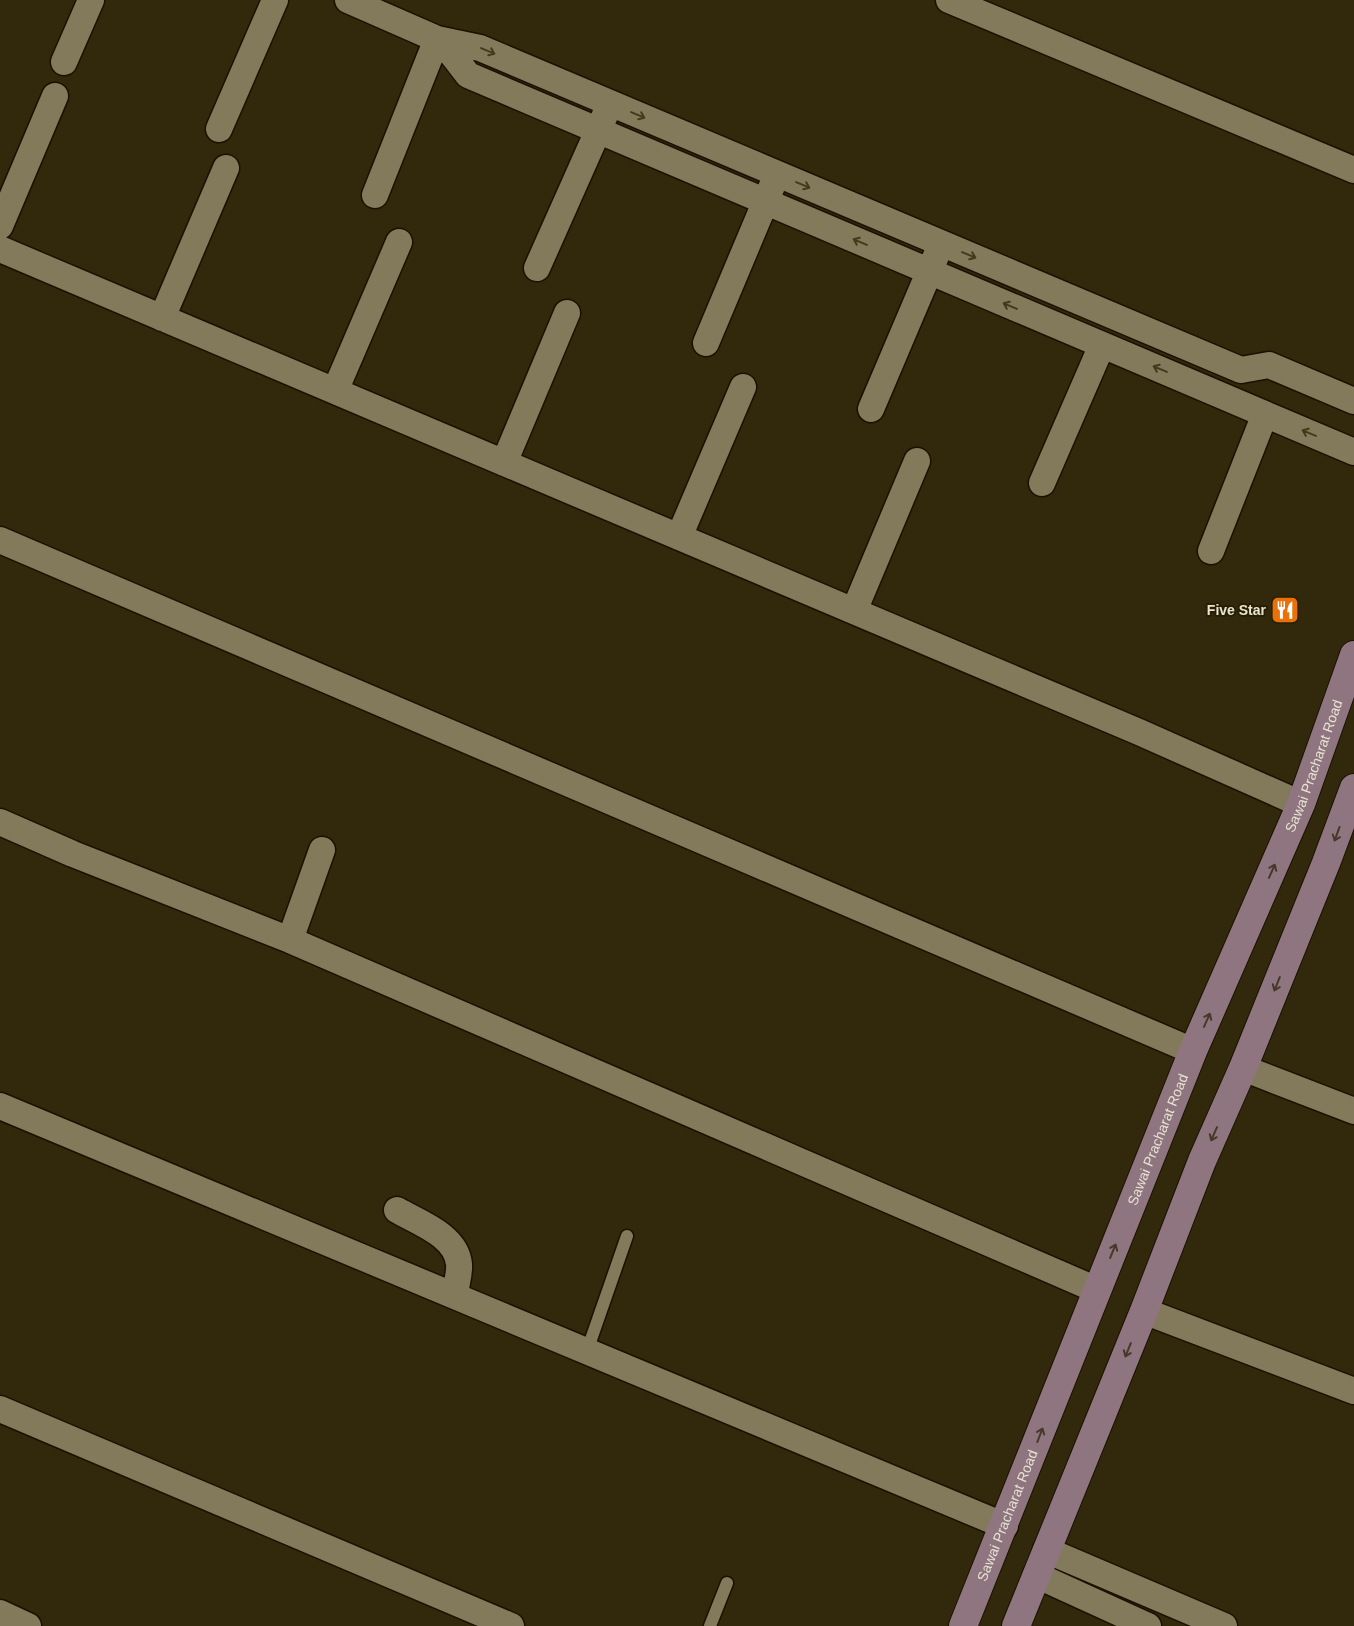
<svg xmlns="http://www.w3.org/2000/svg" width="1354" height="1626" font-family="Helvetica,sans-serif">
<rect width="100%" height="100%" fill="#32290c"/>
<g fill="none" stroke-linecap="round" stroke-linejoin="round">
<defs>
<path id="lane" d="M587,1351L627,1236
M710,1626L727,1583"/>
<path id="street" d="M348,0L437,39L480,48L1241,370L1269,365L1354,401
M949,0L1354,170
M441,40L468,75L1354,452
M64,62L91,0
M219,129L275,0
M375,195L437,39
M0,226L55,96
M0,249L1139,732L1301,804
M537,268L605,115
M162,318L226,168
M706,343L772,186
M335,391L399,242
M871,409L936,256
M504,463L567,313
M1042,483L1102,345
M679,537L743,387
M0,540L1193,1051
M1211,551L1265,414
M854,611L917,461
M0,822L73,854L290,940L1097,1290
M290,940L322,850
M1243,1068L1354,1111
M0,1106L1005,1526
M397,1210C419,1223 456,1235 459,1264C460,1273 456,1285 455,1294
M1144,1311L1354,1391
M0,1409L511,1626
M1046,1550L1224,1626
M1036,1575L1148,1626
M0,1613L28,1626"/>
<g id="secondary">
<path id="s1" d="M963,1626L1193,1051L1301,804L1354,655"/>
<path d="M1016,1626L1144,1311L1202,1161L1243,1068L1326,863L1354,788"/>
</g>
</defs>
<use href="#lane" stroke="#1a1100" stroke-width="15"/>
<use href="#street" stroke="#1a1100" stroke-width="29"/>
<use href="#secondary" stroke="#1a1100" stroke-width="30"/>
<use href="#lane" stroke="#83795b" stroke-width="12"/>
<use href="#street" stroke="#83795b" stroke-width="26"/>
<use href="#secondary" stroke="#8f7580" stroke-width="28"/>
</g>
<defs><path id="oneway-shaft" d="M-6 0H5M1.5-3L5.5 0L1.5 3" fill="none" stroke-width="1.6" stroke-linecap="round" stroke-linejoin="round" transform="scale(1.25)"/></defs>
<g stroke="#433a1d">
<use href="#oneway-shaft" transform="translate(488 51) rotate(23)"/>
<use href="#oneway-shaft" transform="translate(638 115) rotate(23)"/>
<use href="#oneway-shaft" transform="translate(803 185) rotate(23)"/>
<use href="#oneway-shaft" transform="translate(860 242) rotate(-157)"/>
<use href="#oneway-shaft" transform="translate(969 255) rotate(23)"/>
<use href="#oneway-shaft" transform="translate(1010 306) rotate(-157)"/>
<use href="#oneway-shaft" transform="translate(1160 369) rotate(-157)"/>
<use href="#oneway-shaft" transform="translate(1309 433) rotate(-157)"/>
</g>
<g stroke="#473928">
<use href="#oneway-shaft" transform="translate(1337 834) rotate(110)"/>
<use href="#oneway-shaft" transform="translate(1272 871) rotate(-66)"/>
<use href="#oneway-shaft" transform="translate(1277 984) rotate(112)"/>
<use href="#oneway-shaft" transform="translate(1207 1020) rotate(-66)"/>
<use href="#oneway-shaft" transform="translate(1214 1134) rotate(114)"/>
<use href="#oneway-shaft" transform="translate(1113 1251) rotate(-68)"/>
<use href="#oneway-shaft" transform="translate(1128 1350) rotate(112)"/>
<use href="#oneway-shaft" transform="translate(1040 1435) rotate(-69)"/>
</g>
<defs>
<symbol id="restaurant-square" viewBox="-11 -11 22 22"><rect x="-9" y="-9" width="18" height="18" rx="4" fill="#e8710a" stroke="#281f03"/><path d="M-5-6h1v4h1v-4h1v4h1v-4h1v5L-1.5 .5V6h-2V.5L-5-1ZM5-6V6H3V1.5H1.5Q1.5-4 5-6Z" fill="#fff"/></symbol>
</defs>
<g fill-rule="evenodd">
<use href="#restaurant-square" x="1269" y="594" width="32" height="32"/>
</g>
<g text-anchor="middle" dominant-baseline="central" stroke-width="4" stroke-linejoin="round" paint-order="stroke">
<g font-size="14" font-weight="bold" fill="#e9e3d3" stroke="#281f03" text-anchor="end">
<text x="1266" y="610">Five Star</text>
</g>
<g font-size="14" fill="#e9e3d3" stroke="#281f03">
<text stroke="none"><textPath href="#s1" startOffset="929">Sawai Pracharat Road</textPath></text>
<text stroke="none"><textPath href="#s1" startOffset="524">Sawai Pracharat Road</textPath></text>
<text stroke="none"><textPath href="#s1" startOffset="119">Sawai Pracharat Road</textPath></text>
</g>
</g>
</svg>
